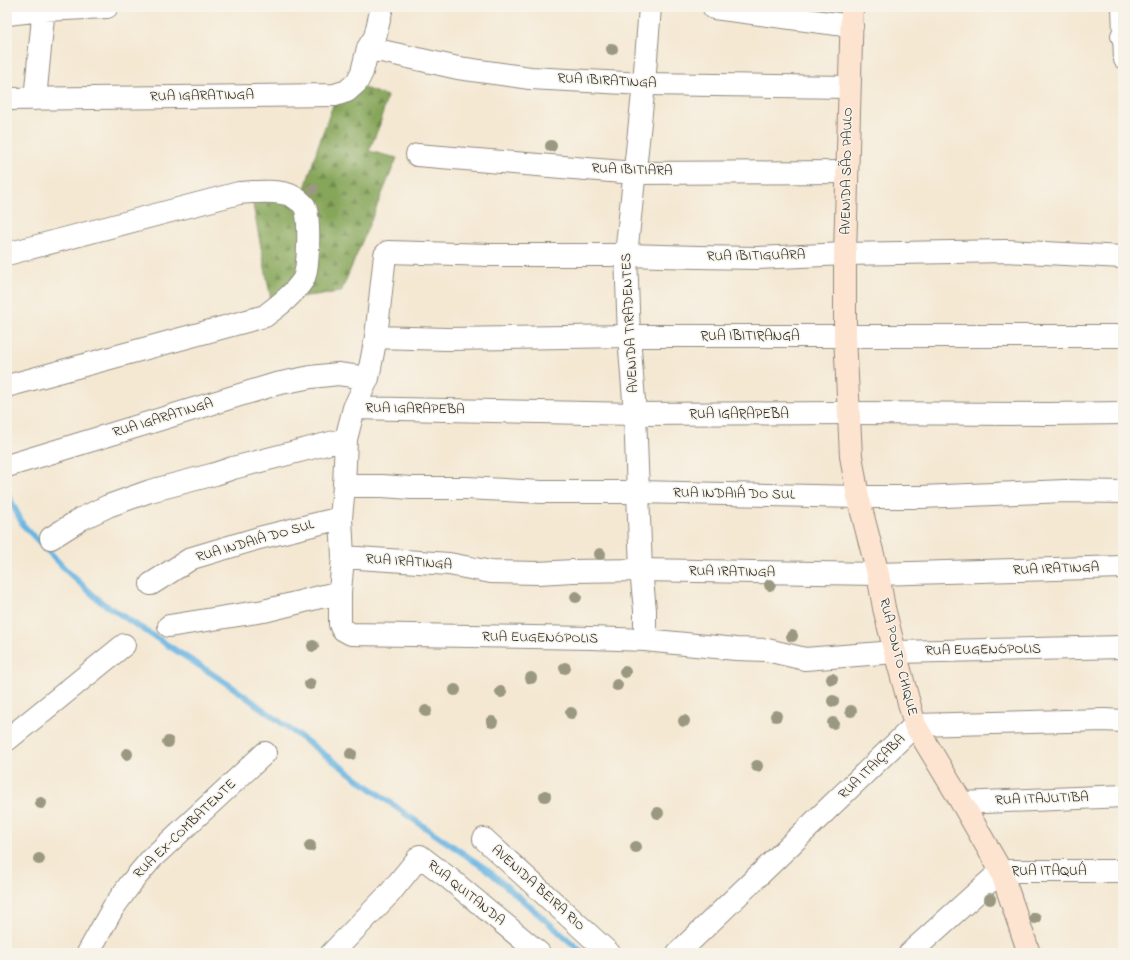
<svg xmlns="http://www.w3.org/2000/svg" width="1130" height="960" font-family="'Indie Flower',sans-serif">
<defs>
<pattern id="forest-firs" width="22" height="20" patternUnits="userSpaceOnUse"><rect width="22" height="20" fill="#86a65a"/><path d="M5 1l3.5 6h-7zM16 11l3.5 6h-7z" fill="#6e874b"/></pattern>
</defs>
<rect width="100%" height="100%" fill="#f7f3e8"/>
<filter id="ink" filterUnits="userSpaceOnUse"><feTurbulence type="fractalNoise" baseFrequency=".025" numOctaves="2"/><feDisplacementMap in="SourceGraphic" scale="8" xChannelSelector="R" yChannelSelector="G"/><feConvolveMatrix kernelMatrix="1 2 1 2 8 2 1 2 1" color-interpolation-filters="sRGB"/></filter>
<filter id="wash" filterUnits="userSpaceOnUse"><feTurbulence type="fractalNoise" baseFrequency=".012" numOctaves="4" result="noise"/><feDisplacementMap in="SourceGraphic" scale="16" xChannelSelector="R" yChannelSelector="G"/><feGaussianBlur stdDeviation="0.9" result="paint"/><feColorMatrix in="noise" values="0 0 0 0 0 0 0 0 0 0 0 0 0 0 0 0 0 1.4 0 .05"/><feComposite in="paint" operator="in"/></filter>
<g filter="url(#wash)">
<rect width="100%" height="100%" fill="#f4e8d3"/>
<path fill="url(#forest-firs)" stroke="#586842" d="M355,85L387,96L380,124L369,151L397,158L341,292L271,300L251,194L304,192L318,146L340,86Z"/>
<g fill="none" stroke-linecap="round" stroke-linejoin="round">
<path stroke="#69b5e2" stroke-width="6" d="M7,493L23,525L69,573L101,602L234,688L407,815L489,871L583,953"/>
</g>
</g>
<g filter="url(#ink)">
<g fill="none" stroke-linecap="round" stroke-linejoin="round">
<defs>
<path id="pedestrian" d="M1121,7L1123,60"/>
<path id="minor" d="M714,8L852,26
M7,14L43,10L107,7
M1122,36H1123
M368,48L458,68L530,78L644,84L849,87
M7,99L335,95L347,91L357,82L362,72L368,48L375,37L382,7
M35,99L44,7
M417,155L635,173L847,172
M7,254L239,193C254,192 281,189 294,197C297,199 304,204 305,207C310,219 309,270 303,280C293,295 278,306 265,316L7,386
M1123,257L1006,251L845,254L757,258L698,257L626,255H490L388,252L385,255L376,337L368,378L354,408L346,439L344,486L341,518L343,557L340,592V624L342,629L351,634L591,638L645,640L736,649L767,650L805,659L895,652L1123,647
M376,337L447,339L629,336H1123
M354,408L635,414L849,413L1047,414L1123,413
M7,466L276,384L311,377L338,374L368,378
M344,486H382L411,488H466L542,492H638L858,497H921L1065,491L1123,492
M51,538L81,519L108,506L150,491L215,474L233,468L346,439
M343,557L419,562L449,564L491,572L538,573L573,571L641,570L878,574L1123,567
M641,570L645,610V640
M151,584L192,558L259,538L341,518
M169,626L264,611L340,592
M7,740L124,645
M962,803L1123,796
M484,839L609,953
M88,953L113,908L131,883L152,858L265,753
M332,953L390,893L420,856L450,879L539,953
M678,953L915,725L1104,720L1123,721
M910,953L1001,871H1123"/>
<path id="tertiary" d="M641,570L635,414L629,336L626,255L644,84L650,7"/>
<path id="secondary" d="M852,7L845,254V336L851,456L858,497L878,574L884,608L895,652L915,725L962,803L1001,871L1029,953"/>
</defs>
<use href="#pedestrian" stroke="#908a7f" stroke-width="20"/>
<use href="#minor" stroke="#908a7f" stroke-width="24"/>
<use href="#tertiary" stroke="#908a7f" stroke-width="24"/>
<use href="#secondary" stroke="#908a7f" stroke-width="24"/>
<use href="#pedestrian" stroke="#fff" stroke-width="18"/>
<use href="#minor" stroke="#fff" stroke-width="22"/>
<use href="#tertiary" stroke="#fff" stroke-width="22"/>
<use href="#secondary" stroke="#fde4d1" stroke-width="22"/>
</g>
<g fill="#9a9880">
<circle cx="612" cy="49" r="6"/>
<circle cx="551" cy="146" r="6"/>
<circle cx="313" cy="189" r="6"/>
<circle cx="600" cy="554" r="6"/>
<circle cx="770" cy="585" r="6"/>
<circle cx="576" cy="597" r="6"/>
<circle cx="792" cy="636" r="6"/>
<circle cx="313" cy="646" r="6"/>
<circle cx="565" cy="668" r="6"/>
<circle cx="625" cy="672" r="6"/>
<circle cx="531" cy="678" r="6"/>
<circle cx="832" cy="679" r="6"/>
<circle cx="310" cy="684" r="6"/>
<circle cx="617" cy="685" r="6"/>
<circle cx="455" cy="690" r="6"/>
<circle cx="501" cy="692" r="6"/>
<circle cx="833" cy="701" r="6"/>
<circle cx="426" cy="711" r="6"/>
<circle cx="851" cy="711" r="6"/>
<circle cx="571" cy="713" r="6"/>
<circle cx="776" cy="716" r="6"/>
<circle cx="684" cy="721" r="6"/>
<circle cx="492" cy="722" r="6"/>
<circle cx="833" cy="723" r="6"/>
<circle cx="168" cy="742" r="6"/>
<circle cx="127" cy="754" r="6"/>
<circle cx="351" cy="754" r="6"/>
<circle cx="757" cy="766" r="6"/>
<circle cx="545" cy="796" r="6"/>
<circle cx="41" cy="803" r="6"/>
<circle cx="658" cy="813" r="6"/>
<circle cx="310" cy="846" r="6"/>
<circle cx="636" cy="847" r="6"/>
<circle cx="39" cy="859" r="6"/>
<circle cx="990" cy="899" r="6"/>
<circle cx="1035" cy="918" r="6"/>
</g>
</g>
<g text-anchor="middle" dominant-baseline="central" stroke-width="3" stroke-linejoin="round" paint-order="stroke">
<g font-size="14" fill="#2b2b2b" stroke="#f7f3e8">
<text transform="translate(607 81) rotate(3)">RUA IBIRATINGA</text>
<text transform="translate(202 96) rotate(-1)">RUA IGARATINGA</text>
<text transform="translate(632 170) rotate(2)">RUA IBITIARA</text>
<text transform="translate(847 171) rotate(-89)">AVENIDA SÃO PAULO</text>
<text transform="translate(756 256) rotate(-1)">RUA IBITIGUARA</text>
<text transform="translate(630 323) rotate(-93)">AVENIDA TIRADENTES</text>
<text x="750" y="336">RUA IBITIRANGA</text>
<text transform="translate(415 409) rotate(1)">RUA IGARAPEBA</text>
<text x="739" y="414">RUA IGARAPEBA</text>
<text transform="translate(163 418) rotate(-17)">RUA IGARATINGA</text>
<text transform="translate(734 494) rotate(1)">RUA INDAIÁ DO SUL</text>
<text transform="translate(255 541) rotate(-16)">RUA INDAIÁ DO SUL</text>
<text transform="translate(409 562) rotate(4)">RUA IRATINGA</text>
<text transform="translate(1056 569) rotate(-2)">RUA IRATINGA</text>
<text transform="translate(732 572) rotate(1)">RUA IRATINGA</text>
<text transform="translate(540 638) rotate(1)">RUA EUGENÓPOLIS</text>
<text transform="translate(983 650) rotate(-1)">RUA EUGENÓPOLIS</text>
<text transform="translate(898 657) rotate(76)">RUA PONTO CHIQUE</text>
<text transform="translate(872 767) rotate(-44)">RUA ITAIÇABA</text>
<text transform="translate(1042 799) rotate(-2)">RUA ITAJUTIBA</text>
<text transform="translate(185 829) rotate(-44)">RUA EX-COMBATENTE</text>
<text x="1049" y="871">RUA ITAQUÁ</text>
<text transform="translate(538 888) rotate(42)">AVENIDA BEIRA RIO</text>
<text transform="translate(466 893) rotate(39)">RUA QUITANDA</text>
</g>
</g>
<rect width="1130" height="960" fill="none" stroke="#f7f3e8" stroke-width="24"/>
</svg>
